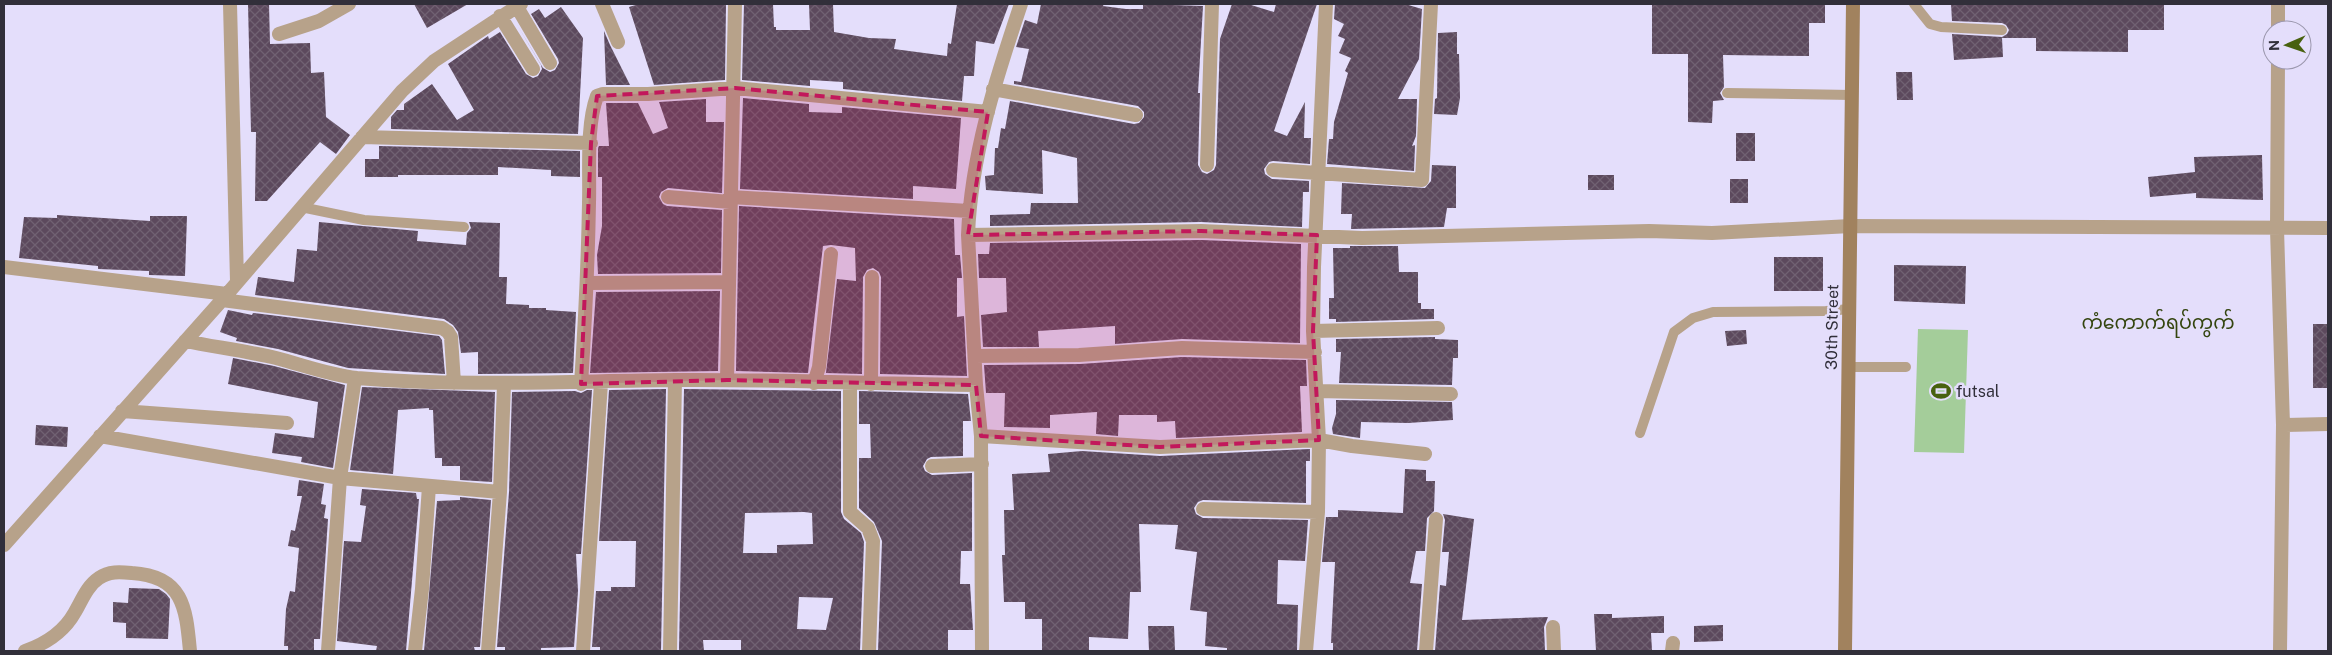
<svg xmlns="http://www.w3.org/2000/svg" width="2332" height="655" font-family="'Public Sans','Noto Sans Myanmar',sans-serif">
<defs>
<pattern id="building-cross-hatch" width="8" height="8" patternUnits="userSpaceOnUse" patternTransform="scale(1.25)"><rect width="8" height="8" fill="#5c495d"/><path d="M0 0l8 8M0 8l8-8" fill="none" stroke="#706172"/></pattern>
</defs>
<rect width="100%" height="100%" fill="#e4defb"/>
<path fill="#a4cd9a" d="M1918,329L1968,330L1964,453L1914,452Z"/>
<path fill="url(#building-cross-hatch)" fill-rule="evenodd" d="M248,4H269L270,44L310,43L311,73L324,72L326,117L350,135L336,154L320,142L267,201H255L256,132H251Z
M414,4H468L427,28Z
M639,4H726L725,80L654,85L629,7Z
M744,4H773L774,27H776V30H810L809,4H833L834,32L869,38L896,39L894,49L947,56L948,43L951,44L957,4H1009L994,44L976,41L974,76H964L962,101L843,89V82L810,80V86L742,80Z
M1041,4H1104L1103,6L1126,9H1143V4L1203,6L1198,93H1200L1198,165L1202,172L1207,174L1214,170L1216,165L1220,39L1232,4H1248L1274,12L1276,4H1317L1274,131L1287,136L1305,102L1304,138H1311L1310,164L1273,161L1269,162L1264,169L1265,174L1272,179L1309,181V192H1303L1302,227L1201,222L990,226V215L1030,214L1031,203H1078L1077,158L1042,150L1043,194L986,190L985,176L994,175L995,148H998L1001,128L1005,129L1010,101L1134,124L1139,123L1144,117V112L1138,106L1014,84V81L1021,82L1029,49L1016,47L1025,20L1037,24Z
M1335,4H1405L1422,9L1419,59L1398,99H1417L1416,136L1412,146L1415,145L1414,171L1327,164L1329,139H1333L1334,122L1348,73L1345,71L1351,58L1339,53L1345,39L1338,36L1344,24L1334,19Z
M1652,4H1825V23H1809V56L1723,55L1724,87L1720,93L1724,100L1713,101L1712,123L1688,122V54H1652Z
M1951,4H2164V30H2128V52L2036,51V38H2002L2003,57L1954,60L1952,34L2002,37L2007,34L2009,30L2006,25L2002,23L1952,21Z
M561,7L583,38L578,134L391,129V117L397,110H404V104L432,84L457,120L474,110L448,64L488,36L489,39L500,32L526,74L533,78L538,76L542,69L541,65L516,23L543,68L550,72L555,70L559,63L558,59L531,14L539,9L545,18Z
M604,31L610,45L630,85H606Z
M1457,32V54H1459L1460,98L1457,115L1434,114L1435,99L1437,98L1438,33Z
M1896,72H1912L1913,100H1897Z
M743,98L809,104V112L842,113V107L961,118L956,189L913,186V199L740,189Z
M706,99V122H724L722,193L668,188L661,192L659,197L663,204L667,206L722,210L721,273L598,274L597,255L602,226V177H598V148L599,146H609L606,103H638L653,134L668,128L659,102Z
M1736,133H1755V161H1736Z
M379,146L580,151V177L551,176V170L498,167V175H398V177H365V159H379Z
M2262,155L2263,200L2196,198V193L2150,197L2148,177L2195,172L2194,157Z
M1432,165L1456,166V208H1447L1444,227L1351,229L1352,214H1341L1342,183L1425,188L1431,181Z
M1588,175H1614V190H1588Z
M1730,179H1748V203H1730Z
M739,206L954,219L955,255H960L962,278H957V317L964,316L967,376L880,374L881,277L879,272L873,268L867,270L863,277L862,374L826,373L837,279L856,281L855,248L831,245L823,246L808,373L736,371Z
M57,215L150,221V216H187L185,276L149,275V271L98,269V266L19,258L24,217L57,218Z
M319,222L418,231L417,241L466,245L467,233L471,228L469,222L500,223L499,277H507L506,304L529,305V308H546V310L576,312L573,373L478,374V352L461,353L458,332L453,325L444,319L255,295L258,277L294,282L297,249L317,251Z
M1201,240L1301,244L1300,343L1182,339L1115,344V326L1038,331L1039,347H983L981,315L1007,312L1006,278H979L978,254H989L990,243Z
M1350,246H1398L1399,272H1418V303H1421V309H1434V319L1336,322V319H1329V298H1334L1333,248H1350Z
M1774,257H1823V291H1774Z
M1894,265L1966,266L1965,304L1894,301Z
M720,291L718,371L590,373L596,292Z
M228,310L252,315L253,313L439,336L442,340L445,374L348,368L278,349L236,341L237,338L220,332Z
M2313,324H2328V388H2313Z
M1746,330L1747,344L1727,346L1725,331Z
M1435,337V339L1458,340V358H1453L1452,385L1339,383L1341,352H1336V339Z
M1182,357L1306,360L1307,386H1300L1302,432L1176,438L1175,421L1157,422V415H1119L1118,436L1096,434L1097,412L1050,415V428L1004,427L1005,393H986L984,365L1080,364Z
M233,358L274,366L345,385L333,468L301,462L302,457L272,453L275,433L314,438L318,402L228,384Z
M362,387L495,392L492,482L460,480V466H442V458H435L433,410H429V408L398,410L393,474L350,470Z
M666,389L661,651H600V647H592L596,591H611V587H635L636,541H599L609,390Z
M684,389L841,391V512L844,519L861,533L864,542L860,651H741V640H703L704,651H679ZM804,512L812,513L813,544L777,545V553H743L745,513ZM799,597L833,598L826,630L797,629Z
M587,390H592L581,554H576L578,591L574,647L541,648V651H505V647H497L509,492L512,392L575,391L581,393Z
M859,391L968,394L971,421H963V456L931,457L927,459L923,466L925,471L932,475L972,473V551H961L960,584H970L973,630H948V651H878L882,541L874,522L859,508V458H871L870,424H859Z
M1336,400L1452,402L1453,420L1408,423L1361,422L1360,438L1353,437L1333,434L1332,428L1336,414Z
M36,425L68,427L67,447L35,445Z
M1310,449V461H1306V503L1203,500L1198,502L1194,508L1196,514L1203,518L1308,520L1305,561L1278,560L1277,604L1298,605L1297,651H1227V648L1205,646L1207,612L1190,610L1197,552L1175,549L1178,525L1139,524L1141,592H1130L1128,639L1089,637V651H1042V619H1025V602H1004L1002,555H1005L1004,510H1014L1012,474L1050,472L1048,454L1082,451L1160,456Z
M1405,469L1426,470V481H1435L1434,511L1427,518L1425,551H1416L1410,583L1422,584L1417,651H1333V643H1331L1335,562H1322L1326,517H1338V510L1403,513Z
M299,480L324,484L321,504L326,505L324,518L328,519L320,639H314V650L288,651V646H284L286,609L290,591L295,592L299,548L288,546L291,530L295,531L302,496H297Z
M362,489L416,493L417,499H419L406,651H376L377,646L337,641L344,541L361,542L366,506L360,505Z
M460,497L491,500L480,647H474L475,651H424L437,501L460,500Z
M1443,514L1474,519L1462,620L1548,617L1544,627L1545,651H1435L1440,585L1446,586L1449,552H1442L1445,520Z
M129,588L159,589L166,594L170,599L168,639L126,638V623L113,622V602L128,603Z
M1594,614H1612V618L1664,616V633H1651L1652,650L1596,651Z
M1723,625V641L1694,642V626Z
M1148,626H1174L1175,651H1149Z"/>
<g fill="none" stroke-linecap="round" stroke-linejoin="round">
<path stroke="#b7a28a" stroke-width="10" d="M1914,4L1930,24L1941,27L2002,30
M1727,93L1852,95
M301,207L364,220L464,227
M1849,367H1906
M1640,433L1674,332L1693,318L1713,312L1826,311L1850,309"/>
<path stroke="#b7a28a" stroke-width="14" d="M230,4L237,281
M602,4L618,42
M2278,4V30
M517,7L550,63
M500,16L533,69
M279,34L319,21L349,4
M2278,60L2277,229L2283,425L2280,651
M993,89L1136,115
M362,137L591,143
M1207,165L1212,4
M1273,170L1422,180L1431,4
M668,197L730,202
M730,197L969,211
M968,235L1201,231L1362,238L1649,231L1712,233L1851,226L2328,228
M4,267L227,294
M588,283L728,282
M222,300L442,328L448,332L451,337L454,383
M1313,331L1438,328
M185,341C215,347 246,351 276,358C303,365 329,375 357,378C464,387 569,381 676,380C776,379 876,384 976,385
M975,356L1079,355L1182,348L1315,352
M727,380L735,4
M814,383L819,367L831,254
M581,384C585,323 588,264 589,203C590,171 586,126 597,96L603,94H648L735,88L988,112
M850,384V512L868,528L873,541L869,651
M871,384L872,277
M1318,391L1451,394
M122,411L287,423
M2283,425L2328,424
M100,436L340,478L500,492L488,651
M981,436L1160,447L1319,440L1352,446L1425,454
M932,466L982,464
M500,492L504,384
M1203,509L1318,512
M4,545L222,300L402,91L434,61L521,4
M1553,627L1554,651
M25,651C45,644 64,632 75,612C82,600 87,586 99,578C109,571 120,572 132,573C184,576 186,609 190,651
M328,651L340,478L355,378
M415,651L422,589L429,486
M583,651L601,383
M670,651L675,380
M982,651L981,436L976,385L968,235C971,156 996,78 1021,4
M1306,651L1318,512L1319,440L1313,331L1314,267L1326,4
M1426,651L1436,519
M1672,651L1673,643"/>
<path stroke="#a1825e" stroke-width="14" d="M1845,651L1853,4"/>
</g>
<path fill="#c2185b" fill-opacity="0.2" stroke="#c2185b" stroke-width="4" stroke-dasharray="10 6" stroke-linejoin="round" d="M735,88L988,112L968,235L1201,231L1317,235L1313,331L1319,440L1160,447L981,436L976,385L727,380L581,384L591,143L597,96Z"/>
<defs>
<symbol id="stadium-bare" viewBox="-9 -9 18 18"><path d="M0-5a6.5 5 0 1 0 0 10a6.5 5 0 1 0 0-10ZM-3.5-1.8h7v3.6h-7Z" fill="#48610f" stroke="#e4defb" stroke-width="2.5" paint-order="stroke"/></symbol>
</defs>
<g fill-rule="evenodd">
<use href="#stadium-bare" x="1927" y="377" width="28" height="28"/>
</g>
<g text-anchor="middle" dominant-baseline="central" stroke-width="5" stroke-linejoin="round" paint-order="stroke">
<g font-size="16" fill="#312f3a" stroke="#e4defb">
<text transform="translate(1832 327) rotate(-89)">30th Street</text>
</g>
<g font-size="16" fill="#312f3a" stroke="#e4defb" text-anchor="start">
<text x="1956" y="391">futsal</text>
</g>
<g font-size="19" fill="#34450f" stroke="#e4defb">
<text x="2158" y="322">ကံကောက်ရပ်ကွက်</text>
</g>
</g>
<rect width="2332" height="655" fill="none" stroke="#312f3a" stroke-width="10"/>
<g transform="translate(2287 45) rotate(268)"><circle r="24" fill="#e4defb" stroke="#9c98ae"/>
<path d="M0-4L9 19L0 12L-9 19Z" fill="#48610f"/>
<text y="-8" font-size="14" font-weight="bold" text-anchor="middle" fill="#312f3a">N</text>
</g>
</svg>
